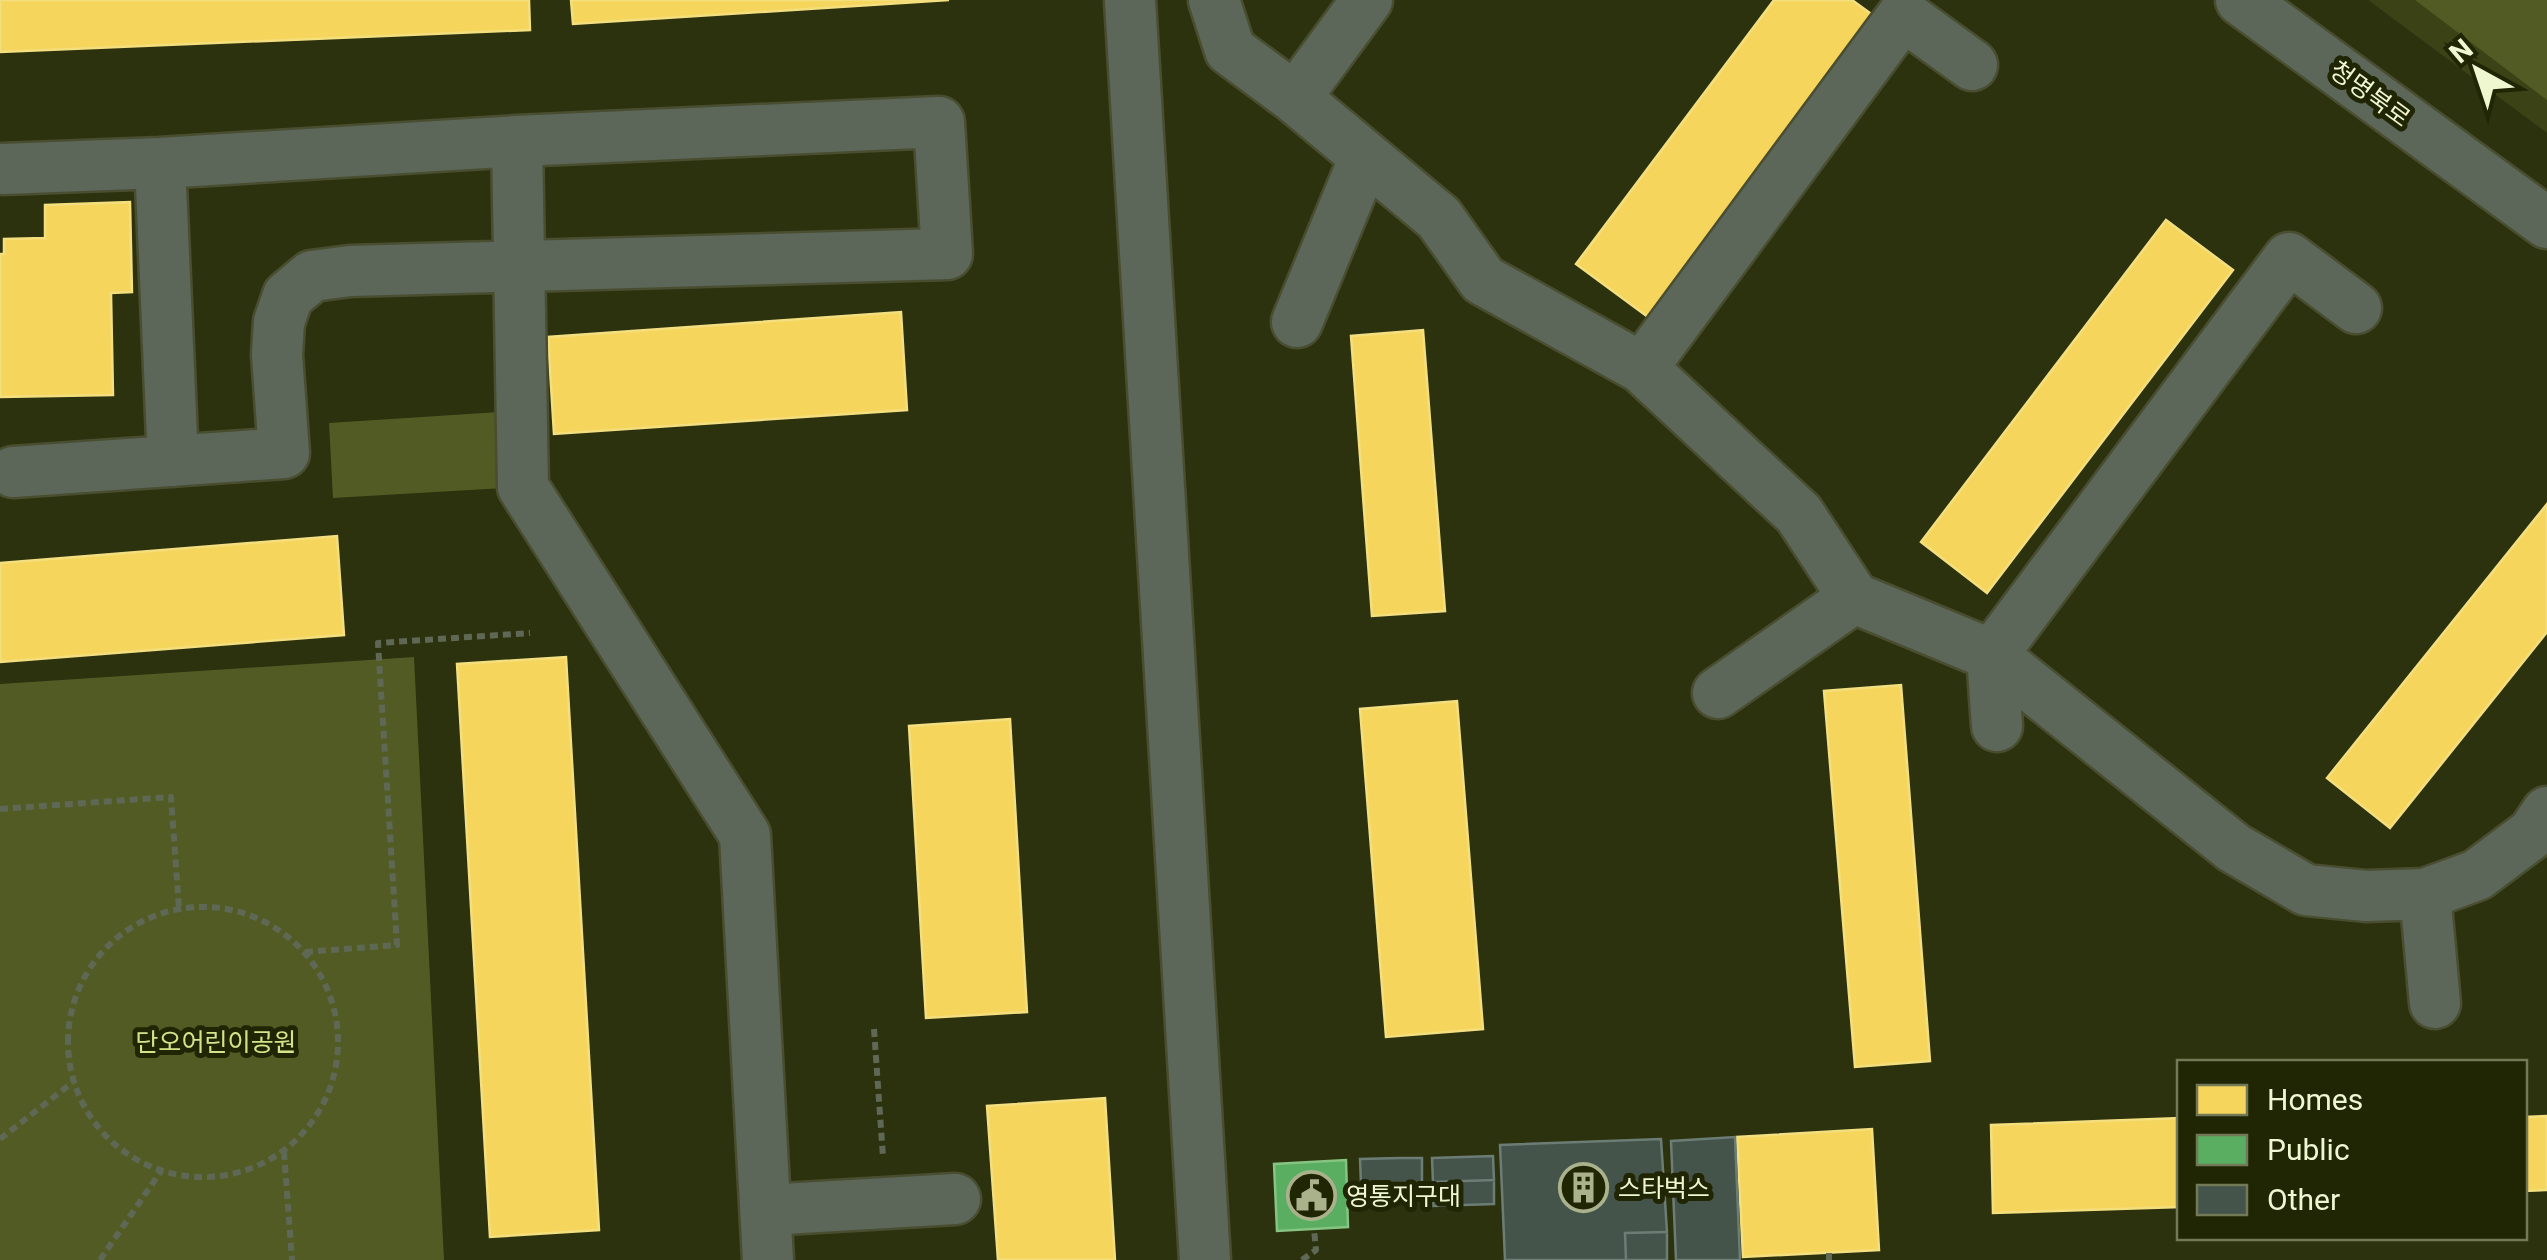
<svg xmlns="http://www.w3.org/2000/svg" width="2547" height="1260" font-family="Roboto,'Noto Sans KR',sans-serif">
<rect width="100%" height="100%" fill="#2c310e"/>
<path fill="#3b4216" d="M2368,0H2547V133Z"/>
<path fill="#525b24" d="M2415,0H2547V100Z
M499,412L504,488L333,498L329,423Z
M414,657L444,1260H0V684Z"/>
<path fill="#f6d55c" stroke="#f4df7f" stroke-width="2.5" d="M0,0H529L530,30L0,52Z
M571,0H949L573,24Z
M1774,0H1852L1874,16L1648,317L1576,264Z
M130,202L132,292L111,293L113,395L0,397V254H4V239L45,238V205Z
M2166,220L2233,270L1987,593L1921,542Z
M901,312L907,410L554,434L548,337Z
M1423,330L1445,611L1372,616L1351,336Z
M2547,504V632L2390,828L2327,778Z
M337,536L344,635L0,662V563Z
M566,657L599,1230L490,1237L457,664Z
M1901,685L1930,1061L1855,1067L1824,691Z
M1457,701L1483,1029L1386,1037L1360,709Z
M1010,719L1027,1012L926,1018L909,726Z
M1105,1098L1115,1260H998L987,1106Z
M2547,1116V1190L2524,1191V1117Z
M2180,1118V1207L1993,1213L1991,1125Z
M1872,1129L1879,1250L1743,1257L1737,1137Z"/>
<path fill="#5aae61" stroke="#86c482" stroke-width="2.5" d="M1346,1160L1348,1227L1277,1231L1274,1164Z"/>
<path fill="#45544b" stroke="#6c7d76" stroke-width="2.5" d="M1735,1137L1740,1260H1676L1671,1141Z
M1661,1139L1667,1232L1625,1233L1626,1260H1505L1500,1145Z
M1493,1156L1494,1180L1433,1182L1432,1158Z
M1400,1158H1422V1182L1361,1184L1360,1159Z
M1494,1180V1204L1433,1206V1182Z
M1667,1232V1260H1626L1625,1233Z"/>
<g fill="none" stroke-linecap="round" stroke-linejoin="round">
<defs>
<path id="minor" d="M1130,0L1205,1260
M1214,0L1230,50L1295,98
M1367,0L1295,98L1439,218L1483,280L1642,368L1799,514L1854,598L1992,655L2234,848L2306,890L2366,896L2425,894L2477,875L2533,833L2547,812
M2241,0L2547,223
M517,141L523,487L745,835L768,1260
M160,163L173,461
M3,169L160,163L517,141L939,122L947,254L350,271L312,276L288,296L279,322L277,355L284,453L13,472
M1297,322L1365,157
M1642,368L1903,15L1972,65
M1718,693L1854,598
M1997,726L1992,655L2289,258L2356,308
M2425,894L2435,1003
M766,1210L955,1199"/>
</defs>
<use href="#minor" stroke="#494e30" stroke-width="55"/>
<path stroke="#5f6855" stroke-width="6" stroke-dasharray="8 5" stroke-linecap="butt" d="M0,809L171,797L179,908
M68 1042a135 135 0 1 1 270 0a135 135 0 1 1-270 0Z
M305,952L397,945L378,643L530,633
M874,1029L883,1157
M0,1139L73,1082
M284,1152L292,1260
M1829,1253V1260
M100,1260L161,1171
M1302,1260L1316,1250L1314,1229"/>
<use href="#minor" stroke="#5c675a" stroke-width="50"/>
</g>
<defs>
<symbol id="building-ring" viewBox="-11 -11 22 22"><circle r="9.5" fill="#202504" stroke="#aab28c" stroke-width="1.5"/><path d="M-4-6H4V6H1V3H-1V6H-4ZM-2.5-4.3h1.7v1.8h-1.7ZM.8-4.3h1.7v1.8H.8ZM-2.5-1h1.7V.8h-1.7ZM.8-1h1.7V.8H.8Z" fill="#aab28c"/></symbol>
<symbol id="civic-ring" viewBox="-11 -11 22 22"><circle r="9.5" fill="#202504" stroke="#aab28c" stroke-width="1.5"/><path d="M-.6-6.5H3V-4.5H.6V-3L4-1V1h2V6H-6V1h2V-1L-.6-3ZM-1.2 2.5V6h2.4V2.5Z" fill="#aab28c"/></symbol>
</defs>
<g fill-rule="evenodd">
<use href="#building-ring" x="1556" y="1160" width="55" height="55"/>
<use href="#civic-ring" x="1284" y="1168" width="55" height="55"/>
</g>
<g text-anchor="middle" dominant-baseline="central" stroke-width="10" stroke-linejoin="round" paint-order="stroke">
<g font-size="25" fill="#eef7d0" stroke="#202504">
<text transform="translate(2370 94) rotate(36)">청명북로</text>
</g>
<g font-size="25" fill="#d3e489" stroke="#202504">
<text x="216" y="1042">단오어린이공원</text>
</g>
<g font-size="25" fill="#eef7d0" stroke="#202504" text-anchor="start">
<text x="1618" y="1188">스타벅스</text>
<text x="1346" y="1196">영통지구대</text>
</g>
</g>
<rect x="2177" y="1060" width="350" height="180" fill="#202504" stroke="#727956" stroke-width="2.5"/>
<rect x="2197" y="1085" width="50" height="30" fill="#f6d55c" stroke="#727956" stroke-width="2.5"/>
<text x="2267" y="1110" font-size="30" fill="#eef7d0">Homes</text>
<rect x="2197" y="1135" width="50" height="30" fill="#5aae61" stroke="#727956" stroke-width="2.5"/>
<text x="2267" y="1160" font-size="30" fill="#eef7d0">Public</text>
<rect x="2197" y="1185" width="50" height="30" fill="#45544b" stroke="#727956" stroke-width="2.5"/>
<text x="2267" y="1210" font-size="30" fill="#eef7d0">Other</text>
<g transform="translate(2477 70) rotate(320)" stroke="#202504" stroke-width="8" paint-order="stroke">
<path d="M0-8L18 38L0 25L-18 38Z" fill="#eef7d0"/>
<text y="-15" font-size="28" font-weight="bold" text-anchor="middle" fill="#eef7d0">N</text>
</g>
</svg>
